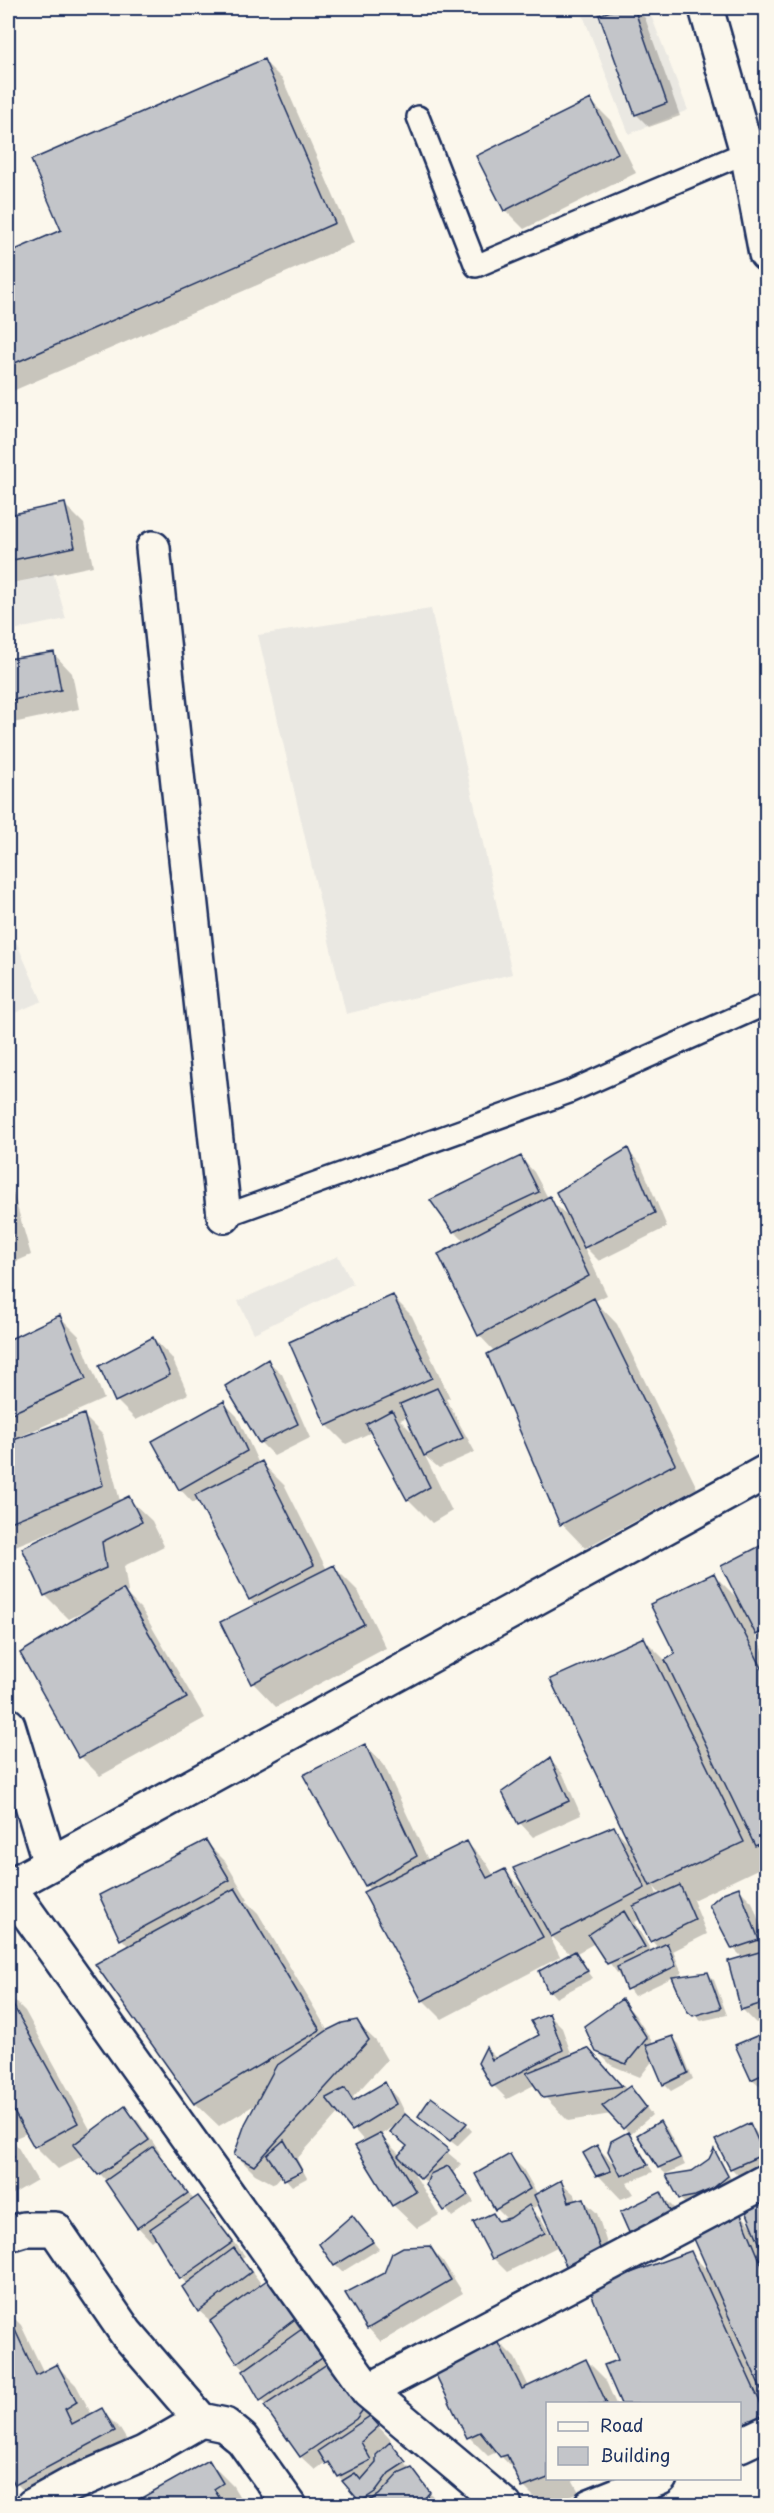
<svg xmlns="http://www.w3.org/2000/svg" width="774" height="2513" font-family="'Playpen Sans',sans-serif">
<rect width="100%" height="100%" fill="#fbf7ec"/>
<filter id="ink" filterUnits="userSpaceOnUse"><feTurbulence type="fractalNoise" baseFrequency=".0167" numOctaves="2"/><feDisplacementMap in="SourceGraphic" scale="12" xChannelSelector="R" yChannelSelector="G"/><feConvolveMatrix kernelMatrix="1 2 1 2 8 2 1 2 1" color-interpolation-filters="sRGB"/></filter>
<g filter="url(#ink)">
<path fill="#eae8e2" d="M588,8H648L688,110L629,134L581,10Z
M53,572L66,619L8,631V585Z
M431,609L512,974L346,1014L258,635Z
M8,923L42,1001L8,1016Z
M338,1256L353,1284L254,1333L238,1301Z"/>
<path fill="#0003" fill-rule="evenodd" d="M623,8H635L645,18L680,116L649,127L636,114L601,16Z
M264,61L283,80L354,243L8,393V255L63,231Z
M591,101L610,120L636,173L524,229L505,210Z
M65,505L84,524L93,566L8,584V517Z
M53,653L72,673L79,709L8,724V661Z
M627,1150L641,1164L667,1227L599,1261L583,1245L607,1295L595,1301L617,1324L697,1488L585,1548L562,1524L489,1355L495,1352L479,1335L465,1242L454,1231L521,1158L534,1172L548,1198L570,1218Z
M8,1175L31,1255L8,1265Z
M393,1297L412,1316L450,1398L446,1399L475,1452L439,1468L425,1456L452,1511L432,1523L408,1499L372,1432L346,1444L327,1425ZM408,1417L416,1436L400,1420Z
M60,1317L79,1336L104,1399L19,1437L20,1439L84,1416L103,1435L120,1501L128,1498L152,1521L164,1546L124,1566L128,1592L125,1593L142,1610L205,1718L100,1776L81,1757L22,1653L89,1612L88,1610L69,1619L45,1595L24,1549L59,1532L58,1529L15,1546L8,1539V1342Z
M153,1338L172,1358L188,1394L136,1420L117,1401Z
M268,1361L282,1374L310,1438L274,1456L260,1442L227,1387Z
M224,1403L237,1416L259,1464L261,1462L285,1486L327,1570L334,1567L358,1591L386,1648L276,1707L253,1683L222,1622L256,1606L250,1600L199,1499L193,1503L180,1489Z
M766,1544V1643L754,1632L766,1656V1855L757,1847L766,1865L693,1900L707,1934L673,1951L682,1973L634,1996L595,1943L575,1954L593,1978L556,1998L550,1991L571,1955L548,1933L560,1957L442,2019L423,2000L370,1890L366,1885L365,1745L384,1765L429,1862L467,1843L486,1862L494,1876L505,1871L528,1894L614,1828L631,1845L644,1639L666,1661L677,1655L714,1575L739,1600L723,1567ZM654,1887L661,1895L658,1897ZM641,1919L652,1941L659,1949L652,1952L634,1922Z
M550,1760L563,1774L581,1815L533,1837L520,1823L504,1793Z
M206,1842L225,1861L248,1900L246,1901L258,1913L329,2033L356,2022L376,2041L387,2060L353,2097L356,2101L385,2084L398,2098L408,2119L461,2164L453,2173L474,2202L452,2217L428,2184L409,2165L439,2215L417,2228L393,2205L366,2143L339,2112L297,2159L307,2178L292,2186L282,2175L274,2184L255,2174L236,2155L258,2103L219,2126L195,2103L129,1947L122,1939L101,1896ZM398,2124L408,2147L401,2156L380,2135Z
M739,1889L752,1902L766,1940V2019L756,2023L742,2009L743,1958L733,1948Z
M708,1974L714,1980L727,2015L701,2021L689,2010Z
M8,1994L25,2011L92,2133L125,2108L138,2121L161,2154L159,2155L194,2200L198,2198L211,2211L245,2256L242,2258L262,2285L267,2282L280,2295L334,2373L378,2421L376,2424L391,2440L388,2443L441,2506H365L326,2462L315,2470L301,2457L262,2400L246,2371L238,2362L214,2324L199,2311L184,2288L188,2285L181,2278L156,2237L151,2241L138,2227L109,2184L84,2155L58,2169L35,2146L27,2133L13,2139L37,2180L8,2197ZM377,2453L378,2464L374,2456Z
M622,2001L635,2015L654,2044L672,2038L679,2044L693,2079L671,2091L664,2084L654,2059L640,2077L611,2065L597,2051Z
M549,2015L562,2028L572,2056L588,2049L627,2090L630,2088L636,2094L652,2115L629,2135L653,2172L627,2183L634,2194L621,2199L598,2175L597,2147L617,2167L613,2142L629,2133L611,2114L568,2121L545,2097L536,2084L507,2099L494,2086L487,2049L497,2059L541,2036Z
M766,2034V2082L759,2085L752,2079L737,2046Z
M427,2123L466,2124L472,2131L457,2146Z
M660,2123L667,2129L685,2165L666,2174L659,2168Z
M750,2125L756,2132L766,2154V2162L738,2175L731,2168Z
M714,2152L720,2158L733,2183L687,2205L680,2199L682,2174L701,2167L710,2160Z
M510,2156L523,2169L538,2195L561,2182L575,2195L577,2202L583,2200L597,2213L615,2268L559,2246L507,2272L493,2258V2215L500,2222L508,2220L497,2209ZM540,2204L557,2242L555,2243L542,2220L531,2209Z
M660,2194L674,2208L688,2238L650,2259Z
M766,2197V2447L740,2457V2404L620,2360L690,2253L711,2274L740,2214L756,2230Z
M358,2223L379,2249L342,2272L335,2265Z
M430,2247L443,2261L463,2293L381,2342L368,2328L385,2274Z
M8,2312L21,2325L44,2373L57,2366L76,2385L92,2415L101,2410L120,2429L133,2450L36,2503L17,2484L8,2468Z
M496,2339L515,2358L529,2387L586,2360L605,2379L616,2404H548V2478H579L573,2481L579,2492L543,2506L524,2487L517,2473L497,2452L488,2456L469,2437L435,2370Z
M209,2462L233,2486L245,2506H130Z"/>
<path fill="#c3c5c9" stroke="#1b2f5e" stroke-width="1.5" d="M619,8H634L667,103L635,115L599,15Z
M264,59L335,223L8,366V253L61,230L31,160Z
M591,99L618,153L504,211L476,156Z
M65,503L75,547L8,561V515Z
M54,652L61,690L8,701V659Z
M628,1148L655,1213L584,1248L556,1192Z
M521,1156L539,1192L453,1232L430,1200Z
M550,1196L589,1276L478,1336L438,1254Z
M8,1217L13,1236L8,1238Z
M393,1295L432,1378L326,1426L289,1342Z
M594,1298L675,1464L560,1525L487,1354Z
M60,1315L86,1379L8,1415V1340Z
M153,1337L170,1375L115,1402L99,1366Z
M268,1359L298,1424L259,1443L225,1386Z
M437,1388L463,1438L424,1456L400,1404Z
M224,1401L247,1451L179,1490L152,1441Z
M392,1410L430,1487L407,1500L366,1424Z
M84,1414L103,1485L8,1523V1442Z
M262,1461L314,1565L249,1600L195,1495Z
M129,1496L142,1522L102,1542L106,1568L44,1596L22,1548Z
M766,1543V1629L756,1635L721,1566Z
M334,1565L364,1624L251,1684L220,1622Z
M714,1573L766,1676V1841L755,1846L665,1660L675,1654L650,1604Z
M123,1589L187,1698L79,1758L20,1653Z
M644,1637L744,1842L650,1886L550,1679Z
M365,1744L417,1856L365,1886L303,1775Z
M550,1758L569,1801L518,1824L502,1792Z
M614,1826L645,1888L551,1937L513,1868Z
M206,1840L230,1880L120,1940L99,1895Z
M467,1841L487,1878L505,1869L543,1937L422,2001L363,1892Z
M680,1885L695,1920L650,1942L633,1906Z
M739,1887L759,1940L732,1949L709,1905L723,1893Z
M235,1888L320,2030L194,2104L95,1964Z
M624,1911L645,1947L607,1964L588,1935Z
M667,1943L676,1966L626,1990L617,1967Z
M766,1950V2002L741,2010L728,1961Z
M575,1951L588,1971L548,1992L539,1971Z
M708,1972L721,2008L693,2016L687,2011L672,1977Z
M8,1996L78,2123L34,2147L11,2107L8,2108Z
M622,1999L647,2038L626,2064L596,2052L584,2026Z
M549,2013L563,2050L492,2087L478,2063L486,2047L492,2060L539,2035L531,2021Z
M357,2020L369,2040L254,2166L234,2155L245,2124L276,2066L328,2030L342,2023Z
M766,2032V2073L751,2080L735,2045Z
M673,2036L688,2073L663,2085L646,2045Z
M588,2048L622,2086L543,2098L526,2073Z
M385,2082L396,2104L352,2131L326,2098L345,2088L353,2101Z
M630,2086L646,2107L623,2129L602,2106Z
M431,2097L467,2123L450,2141L418,2116Z
M125,2106L149,2140L98,2175L73,2145Z
M405,2114L449,2150L421,2179L398,2156L407,2146L390,2132Z
M660,2121L680,2158L658,2168L637,2135Z
M766,2121V2143L759,2123Z
M750,2123L764,2154L730,2169L715,2140Z
M628,2132L648,2165L621,2176L608,2151L611,2141Z
M380,2133L416,2192L392,2206L355,2146Z
M284,2140L302,2171L284,2180L267,2155Z
M8,2144L14,2157L8,2160Z
M597,2145L611,2171L596,2176L583,2153Z
M153,2147L188,2193L137,2228L105,2181Z
M714,2149L728,2176L712,2189L695,2196L679,2199L666,2175L692,2171L709,2159Z
M510,2154L530,2189L495,2210L475,2174Z
M448,2166L468,2195L444,2211L426,2185L430,2174Z
M561,2180L569,2202L584,2198L602,2255L568,2270L534,2195Z
M661,2192L676,2224L635,2246L620,2212Z
M766,2195V2259L744,2206Z
M198,2196L233,2242L180,2279L150,2229Z
M529,2205L545,2233L492,2259L473,2222L493,2213L498,2221L510,2218Z
M740,2212L766,2275V2400L691,2232Z
M352,2215L373,2242L334,2266L319,2244Z
M430,2246L451,2280L367,2329L345,2293L384,2273L392,2253L403,2247Z
M234,2248L251,2272L198,2312L182,2287Z
M691,2251L766,2415L740,2425V2404H621L604,2365L618,2360L589,2288Z
M267,2280L295,2319L237,2363L210,2321Z
M8,2315L36,2375L57,2364L77,2402L65,2409L72,2424L102,2408L115,2431L15,2485L8,2471Z
M302,2329L322,2358L260,2401L243,2371Z
M496,2337L522,2389L586,2359L607,2404H548V2478L522,2488L507,2455L500,2457L480,2432L467,2438L433,2369Z
M327,2364L365,2407L356,2419L300,2457L264,2406Z
M370,2416L379,2426L361,2442L371,2460L338,2477L329,2462L326,2464L318,2451Z
M390,2442L406,2462L389,2473L375,2492L360,2502L342,2481L355,2473L361,2480L376,2463V2455Z
M209,2460L223,2483L214,2489L223,2504L221,2506H127Z
M412,2468L430,2492L418,2506H368L366,2503L379,2495L398,2474Z"/>
<g fill="none" stroke-linecap="round" stroke-linejoin="round">
<defs>
<path id="service" d="M418,117L476,266L747,152
M224,1216L569,1092L766,1004"/>
<path id="minor" d="M153,548L224,1216
M8,1725L50,1864
M9,1887L368,2391L505,2506
M8,2234L24,2229H55L126,2333L201,2420L144,2453L70,2485L32,2506
M368,2391L766,2181
M201,2420L225,2425L242,2439L290,2506
M740,2445L766,2433
M590,2506L660,2478"/>
<path id="tertiary" d="M706,8L747,152L766,254
M8,1887L766,1472"/>
</defs>
<use href="#service" stroke="#1b2f5e" stroke-width="26"/>
<use href="#minor" stroke="#1b2f5e" stroke-width="38"/>
<use href="#tertiary" stroke="#1b2f5e" stroke-width="38"/>
<use href="#service" stroke="#fbf7ec" stroke-width="21"/>
<use href="#minor" stroke="#fbf7ec" stroke-width="33"/>
<use href="#tertiary" stroke="#fbf7ec" stroke-width="33"/>
</g>
</g>
<rect width="774" height="2513" fill="none" stroke="#fbf7ec" stroke-width="30"/>
<rect x="15" y="15" width="744" height="2483" fill="none" stroke="#1b2f5e" stroke-width="2" filter="url(#ink)"/>
<rect x="546" y="2402" width="195" height="78" fill="#fbf7ec" stroke="#a1a7b3" stroke-width="1.5"/>
<rect x="558" y="2422" width="30" height="9" fill="#fbf7ec" stroke="#a1a7b3" stroke-width="1.5"/>
<text x="600" y="2432" font-size="18" fill="#1b2f5e">Road</text>
<rect x="558" y="2447" width="30" height="18" fill="#c3c5c9" stroke="#a1a7b3" stroke-width="1.5"/>
<text x="600" y="2462" font-size="18" fill="#1b2f5e">Building</text>
</svg>
